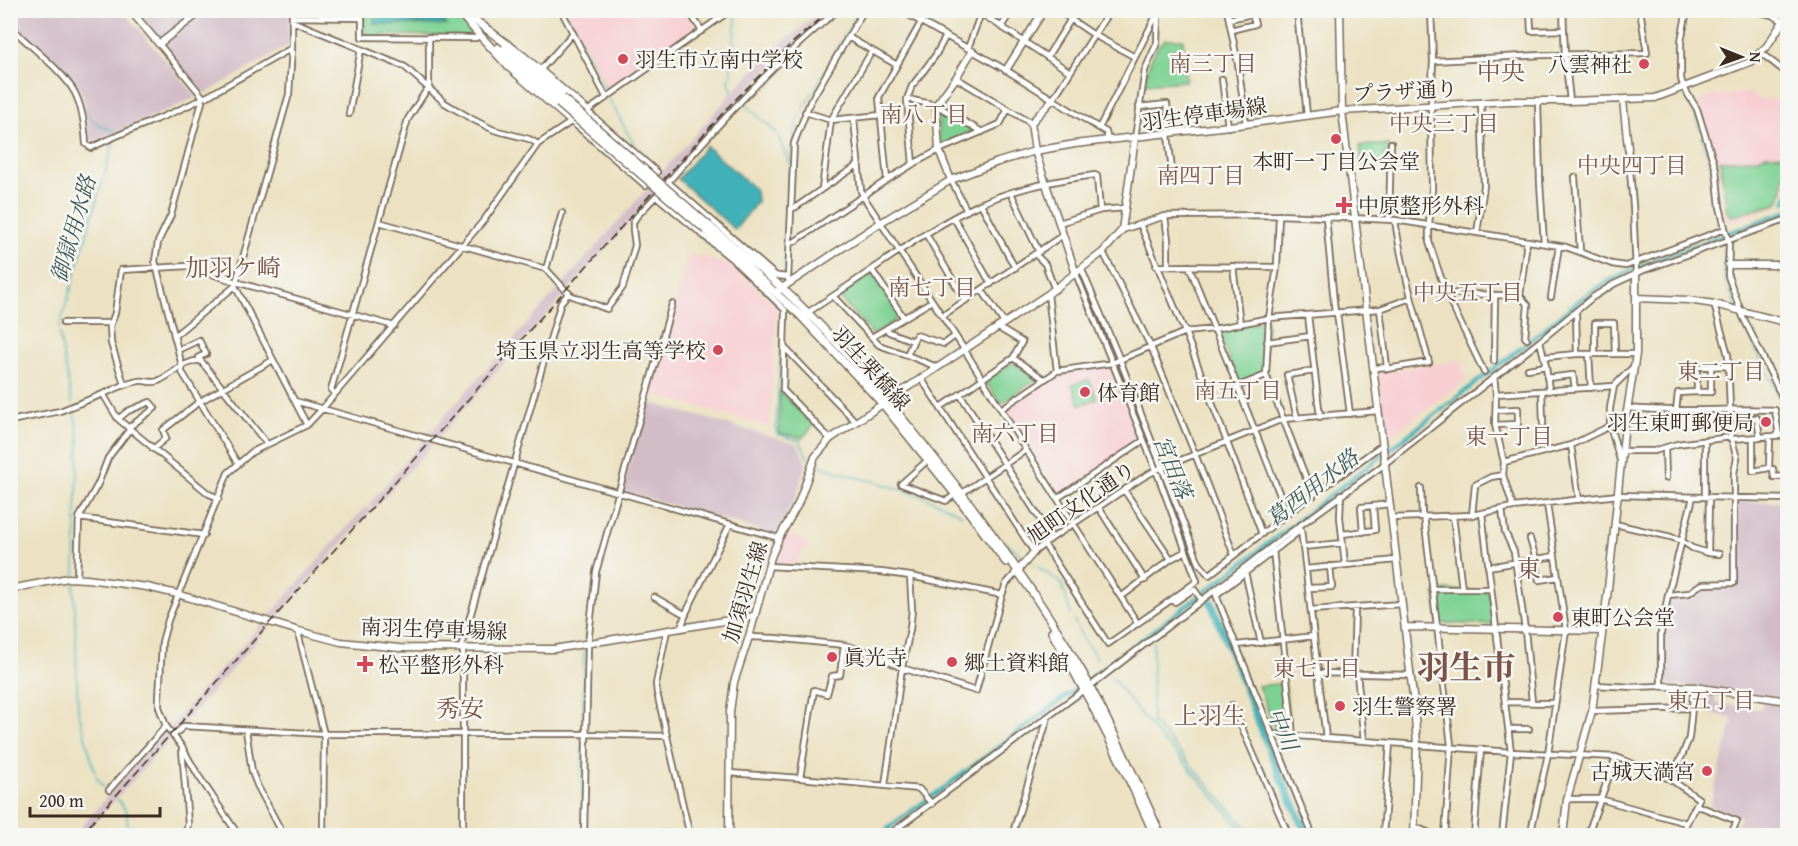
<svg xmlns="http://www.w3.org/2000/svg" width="1798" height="846" font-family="'Gentium Book Plus','Noto Serif JP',serif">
<rect width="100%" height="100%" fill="#f6f6f2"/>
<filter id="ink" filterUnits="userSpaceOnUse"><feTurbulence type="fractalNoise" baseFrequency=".0167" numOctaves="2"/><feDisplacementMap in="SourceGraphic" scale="12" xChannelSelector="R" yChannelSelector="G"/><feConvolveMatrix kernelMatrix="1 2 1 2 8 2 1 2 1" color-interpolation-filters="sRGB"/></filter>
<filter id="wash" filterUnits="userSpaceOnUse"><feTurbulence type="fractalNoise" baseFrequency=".008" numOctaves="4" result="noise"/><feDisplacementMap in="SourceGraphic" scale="24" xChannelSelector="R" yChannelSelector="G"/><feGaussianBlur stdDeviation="1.35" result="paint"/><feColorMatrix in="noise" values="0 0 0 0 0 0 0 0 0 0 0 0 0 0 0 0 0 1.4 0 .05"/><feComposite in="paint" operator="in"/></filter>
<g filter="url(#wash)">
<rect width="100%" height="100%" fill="#ece2c3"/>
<path fill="#f7cfd3" d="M567,11H686L699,30L608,89Z
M1752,92L1755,97L1787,102V187L1777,206L1728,223L1724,206L1719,162L1698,102L1711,96Z
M689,254L731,265L777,305L770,427L649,393Z
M1461,360L1465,381L1387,439L1378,372Z
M1110,365L1140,441L1060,494L1005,409L1057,373Z
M787,533L807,543L796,565L774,564L773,563L778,550Z"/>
<path fill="#d2bdc7" d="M10,11H123L197,97L94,142L89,138L86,106L79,88L67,73L19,28L11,15Z
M136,11H198L160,39Z
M207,11H289V45L205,94L163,44Z
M822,11H836L776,62L741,98L739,97V100L705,138L568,290L562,285L732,93L734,95L736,92L735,89L778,46Z
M560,287L566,293L437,439L427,436Z
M647,402L798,444L806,464L796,497L776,535L622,491Z
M425,439L434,442L375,508L367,506Z
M1737,502H1787V698L1663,684V633L1669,599L1690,596L1698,590L1708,587L1735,585Z
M365,507L372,510L276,618L269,616Z
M262,624L270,626L174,734L169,727Z
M1709,692L1715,694V703L1721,704L1761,709L1763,700L1787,704V835H1733L1741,816L1710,806L1733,719L1706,712Z
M166,730L172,737L83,835L73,836Z"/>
<path fill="#7dd193" stroke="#5c7e58" stroke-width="1.5" d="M295,11H450L466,24L471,36L364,35V16H295Z
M1166,39H1183L1186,81L1144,84C1147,70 1153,46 1166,39Z
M940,109L978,132L940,148L938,111Z
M1360,145H1389V153H1384V163H1381V165L1361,164Z
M1787,154V173L1783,177C1783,187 1783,196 1777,204L1732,216L1727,212L1720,161L1758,158L1765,155Z
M872,272L901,316L873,335L837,295Z
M1267,320L1264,373L1238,383L1218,331Z
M1013,362L1038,378L1001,404L985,381Z
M1089,379L1097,399L1080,405L1072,385Z
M780,391L814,425L802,438L779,433Z
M1438,590L1489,591L1495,625L1439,623L1435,594Z
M1285,683L1290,732H1276L1258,686Z"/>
<path fill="#40b1b8" stroke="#3e6e6b" stroke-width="1.5" d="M374,11H430L447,25L374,24Z
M706,146L756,190L757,202L735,230L678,179Z"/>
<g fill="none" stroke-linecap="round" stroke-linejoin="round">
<path stroke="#40b1b8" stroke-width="1.5" d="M566,14L607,92
M10,20L16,28
M18,31L26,39
M844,38L860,10
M834,54L842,41
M731,69L737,10
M731,71L729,82L733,93
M609,99L638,152
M1689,100L1696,117
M743,102L777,133L789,164
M82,106C91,125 98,123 114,132
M1696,118L1700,129
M1702,136L1704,142
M1704,144L1708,156
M1709,158L1711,166
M789,166L792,139L799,117L832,58
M1712,169L1714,184
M1714,190L1720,226
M698,234L721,255
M1724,247V274L1727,286
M785,273L789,170
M1729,290L1737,307
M783,314L776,430L777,434L800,441L808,458
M1745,326L1788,416
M59,329L115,139
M59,333L72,403
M1116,364L1172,501L1202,581
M74,410L79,439L76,515
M817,465C865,482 917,488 962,515
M1004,541L1022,555
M1033,563L1062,584L1071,615
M75,575L76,519
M74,584L78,710L95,772
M1074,620L1083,639L1097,658
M585,640L588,614
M1153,642L1152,722C1187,759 1218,797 1252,834
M1111,677L1160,738L1178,755L1240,827
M583,733L584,650
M96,776L103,787
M117,799L126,811L129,836
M582,813L583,739"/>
<path stroke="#40b1b8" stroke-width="4.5" d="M1785,202L1788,196
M881,836L892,825L948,785L1221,580L1530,341L1582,298L1603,284L1642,265L1788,211"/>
<path stroke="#40b1b8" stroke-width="8" d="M1211,602L1279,773L1308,836"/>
</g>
</g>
<g filter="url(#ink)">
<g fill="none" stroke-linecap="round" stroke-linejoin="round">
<defs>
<path id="street" d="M561,10L606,97
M688,10L702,31
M900,10L1006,70L1099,128L1106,132L1108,140
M976,10L1070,72
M1057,10L1094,35L1135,57
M1227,10L1238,64L1246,124
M1297,10L1307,116
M1431,10L1433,61L1431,105L1432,188L1429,225V242L1446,293L1484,372
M1530,10L1531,31L1564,30
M1563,10L1565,55L1570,101
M1687,10L1681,41V79L1684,88L1697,109L1716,170L1720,207L1729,244L1728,276L1743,317L1788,409
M1752,10L1772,15L1783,21
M1431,14L1479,10
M292,17L362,18V37L476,38L480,35
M1229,19L1252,14L1255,24L1231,30
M292,21L405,67L445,103L472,119L494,130L529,139L538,144
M10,24L16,32L10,38
M1001,27L1012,10
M16,32C33,49 64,72 75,93C83,109 85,127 86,144L91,148C127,129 166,118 201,99
M848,37L897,65
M159,44L203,97H206L292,48V10
M292,48L289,94L235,286L307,425
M968,48L981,13
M1761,53L1788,74
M1047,57L1071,19
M1433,61L1542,55L1647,53L1640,10
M542,68L573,33
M956,78L1031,123
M1222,79L1228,127
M201,99L202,102L171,215L158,242L155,261L182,366V372L238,464
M907,99L936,105L982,132
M1053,99L1110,10
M1538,101L1540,183L1544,243
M1139,107L1167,104L1170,133
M586,112L731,10
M805,112L831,120L881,115
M349,114L361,49
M854,119L861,191L863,196L964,349L1026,450L1138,624
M571,121L646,186L657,172L587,111
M1099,128L1158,12L1162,10
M1168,134L1173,181
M1135,138L1145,70L1157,43L1158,13
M1628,148L1633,205L1636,272
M913,164L907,99L912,86L935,56L946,36
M1575,177L1580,251
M887,180L879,97L928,10
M951,180L967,211
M668,182L775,275L778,276L788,277
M822,189L858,165
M1011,193L1039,252
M981,204L1015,268
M791,209L796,207L822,189L831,120L872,51
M1279,215L1277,267L1269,318L1266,375L1313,496
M1165,216L1168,240V266
M954,218L991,284
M1326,218L1335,313
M1389,220L1391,143
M379,222L546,269L570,295L607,309L623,287L635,245L633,230V222L637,216L656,196
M1059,223L1101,210L1125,208
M1140,224L1185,332L1262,534
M1122,230L1165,216L1279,215L1395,220L1566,247L1612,264L1626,266L1725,229
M1477,233L1484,186L1481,103
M926,234L965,301
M1527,241L1520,296L1528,305L1525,337L1527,339
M790,243L794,242L887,180L913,164L939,150L1000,124L1008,109
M1103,252L1151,347L1195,454L1234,555
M1035,254L1045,264L1055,290
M1156,266L1277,267
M1189,266C1222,348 1256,431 1287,514
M1233,266L1240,324
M546,269L562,213
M872,270L904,318
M1082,270L1120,360L1199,563L1209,575L1287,514L1379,447L1383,446
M1076,274L1156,470L1197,581L1171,600
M790,283L788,279L794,143L810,102L864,10
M982,290L1004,323
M1446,293L1520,296
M1048,294L1057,371
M1551,297L1559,246
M1576,311L1577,354
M807,313L833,296
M1337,313L1350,414
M1308,315L1320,417
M942,316L1063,235
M63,323H111
M997,327L1022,342L1013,358
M886,329L889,332L913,341
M174,336L235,286
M955,336L944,344L916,335L907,355L879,345L833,296C880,265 928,228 980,204C1016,188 1056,180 1095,175L1097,176L1100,210
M872,337L932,301
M1540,341L1546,366L1549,391
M1267,342L1311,336
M785,348L856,422
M178,350L199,340L206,354L199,357L201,361
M1589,354L1591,388
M1595,354V323H1614L1615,354
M907,355L937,367
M1544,357L1577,354H1636
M1494,361L1495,295
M1387,367V369L1429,362C1416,315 1402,269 1395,220
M1374,368L1387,367L1380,309
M1528,369L1546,366
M1494,377L1496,394L1495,425L1504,462L1503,475L1513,507
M921,378L1034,552L1052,538L1142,478L1156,470L1283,419L1378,411
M1547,378L1573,375L1575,389
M124,384L111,343L110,326L115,313L121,270L188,266L236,282L394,326
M1236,387L1266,375
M1778,389L1788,385
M1542,391L1543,424
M1697,392H1711V367
M103,394C115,389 126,383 139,381C146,380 152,384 158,381C172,375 186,359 201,361L267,444
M335,394L331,390L408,119L429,86V37
M960,394L1052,538
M1496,394L1614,386
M295,401L779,538
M941,407L1013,358L1044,379
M1628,408C1677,413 1726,408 1775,410L1779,436
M1001,409L1057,371L1112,363L1185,332L1214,329L1269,318L1380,309L1411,298
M1676,411L1678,393L1697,392V367L1729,366
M1731,417L1757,418L1760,438
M1297,418L1287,375L1315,371
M118,419L128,411L150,402L155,408L128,428
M10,421L60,411L103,394L118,419L209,494L219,498
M1495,425L1518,424V409L1496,410
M1753,438V471L1769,468L1770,437
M830,439L783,390L785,310L733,260L656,196C713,130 770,65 838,10
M1732,439L1788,435
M1571,445L1579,500
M1665,448L1666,478
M153,449L166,438L163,430L199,402L273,360
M1622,451H1654L1677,444L1731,437
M928,460L901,484L946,501L956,494
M1620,460L1610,426V408L1614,386L1633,367
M1504,462L1571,445L1610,426L1625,424
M1773,469L1774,477L1788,476
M1421,488L1422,517
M1124,490L1171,559
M962,493L1026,450
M1341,494L1340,517L1345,565
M1705,497V440
M1709,497L1708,553L1719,554
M1058,498L1144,440
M1099,508L1145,580
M1502,509L1505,532L1514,552L1525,630L1532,702
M1482,513L1511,752L1502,836
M1472,515L1475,485L1491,477L1503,475
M1424,516L1451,745L1445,836
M1453,516L1462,589
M79,518L204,535
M1391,518L1472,515L1513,507L1618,495L1788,499
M1615,524L1671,537L1682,541L1692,548L1708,553
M1301,530L1216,595L1313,836
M1301,530L1326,738
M1363,532L1361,507L1373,506
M1342,534L1375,530L1373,506L1389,504
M1530,539L1536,559L1539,580L1558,577
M1044,544L1108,644L1171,600L1175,602L1194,589L1201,599
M1303,547L1343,543
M1273,550L1293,735
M768,566L881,572L910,576L1002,595
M1488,567L1555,556
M1306,569L1396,560
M1245,572L1261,643
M77,579L79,518L98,484L108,458L130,429
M1309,588L1332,587L1330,566
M1432,589H1491
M1668,595L1689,593L1697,587L1703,584L1734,583V473L1737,458L1731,437L1728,355L1714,304
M654,597L686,615
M1121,597L1171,559L1186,551
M1311,610L1402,604
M681,629L686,613L730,524
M667,630L656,684L657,693L690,836
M299,631V637L324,734L323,836
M749,637L775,638L844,645L869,652L902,668L976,691L1002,595L1006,584L1015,574
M1237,645L1314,636
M461,648L561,302L569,293
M1319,673L1410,675
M1353,674L1355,608
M1357,674L1364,741
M1595,685L1633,687L1661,686V633L1668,595L1693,497
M1089,687L1284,537L1378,469L1540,341L1593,297L1614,284L1644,270L1788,219
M1506,702L1555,703
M1232,705L1289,836
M1592,711L1691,708
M1509,729H1529
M246,730L252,772L257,785L284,836
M1272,734L1511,752L1616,757L1670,779L1699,799L1680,836
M173,736L184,726L324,734H585L667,736
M182,749L188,824L185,836
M729,773L800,778L919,789L932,804
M800,778L814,690L827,694L832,676L840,675L844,645
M1670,779L1682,756L1689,738L1694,687
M885,785L902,668L910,629L912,610L910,576
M109,790L166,726
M1567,799H1600L1686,823
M1696,805L1737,821L1730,836
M1415,827L1437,836
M584,833L690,834
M239,836L198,775L182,747L166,726L159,707V699L162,642L168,620L228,473L252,452L307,425L323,408L484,220L538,144L574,120
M463,836V648
M584,836L588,644L596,572L672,304
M890,836L895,830L1085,689
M1012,836L1048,717
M1383,836L1390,743
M1474,836L1481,749
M1530,836L1548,754L1566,630L1547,504
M1587,836L1616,757"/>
<path id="secondary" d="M130,10L159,44L203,10
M1340,10L1342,111L1414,704L1417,744L1414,836
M1006,70L1044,10
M1053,99L1031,123L1035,151L1076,274
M1623,100L1628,148
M951,180L939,150L936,105L956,78L972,51
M1728,265H1788
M776,292L880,223L951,180L998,162L1035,151L1075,144L1246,124L1342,111L1509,101H1570L1655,98L1750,62L1767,46L1788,14
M1636,298L1688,300L1714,304L1788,323
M1015,574L1034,552
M10,589L68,578L87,579L147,587L177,594L299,631L341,642L399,648L554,649L754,616
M1405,627L1602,631
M1661,686L1694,687L1788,701
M729,836L730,712L734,682L749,637L771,557L779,538L798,504L815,457L830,439L1048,294L1103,252L1122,230L1135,138
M1175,836L1206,834L1267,836
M1563,836L1567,799L1592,711L1608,589L1625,424L1636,354V272"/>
<path id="primary" d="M455,10L470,23
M468,15L523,56L587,111
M466,20L508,66L571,121
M498,48L558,103
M505,48L562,98
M709,226C734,248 761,268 785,291C838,340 885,396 930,453C985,522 1038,595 1082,672C1111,725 1136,780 1161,836
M706,230L801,316L883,404L960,500L1006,562
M1052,632C1090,698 1124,765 1155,836"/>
</defs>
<use href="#street" stroke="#796a58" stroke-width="8"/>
<use href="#secondary" stroke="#796a58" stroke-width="9"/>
<use href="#primary" stroke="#796a58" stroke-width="10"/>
<use href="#street" stroke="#fff" stroke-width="4.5"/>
<use href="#secondary" stroke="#fff" stroke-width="6"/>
<use href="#primary" stroke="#fff" stroke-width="7"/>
<path stroke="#3b2a1e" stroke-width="1.5" stroke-dasharray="9 4.5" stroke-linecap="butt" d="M80,836L729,106L791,44L831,10"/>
<defs>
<path id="primary-bridge" d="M562,98L709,226
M558,103L706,230"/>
</defs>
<use href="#primary-bridge" stroke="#796a58" stroke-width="10" stroke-linecap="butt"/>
<use href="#primary-bridge" stroke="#fff" stroke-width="7"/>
</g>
</g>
<g fill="#d1495b" stroke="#f6f6f2" stroke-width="2">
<circle cx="623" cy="59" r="6"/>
<circle cx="1644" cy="64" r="6"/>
<circle cx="1336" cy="139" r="6"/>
<path d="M1341 196h6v6h6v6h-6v6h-6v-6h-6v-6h6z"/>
<circle cx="718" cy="350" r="6"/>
<circle cx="1085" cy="392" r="6"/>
<circle cx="1766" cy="422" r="6"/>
<circle cx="1558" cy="617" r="6"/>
<circle cx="832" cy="657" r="6"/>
<circle cx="952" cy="662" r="6"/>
<path d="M362 655h6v6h6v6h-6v6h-6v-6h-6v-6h6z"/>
<circle cx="1340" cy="706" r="6"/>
<circle cx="1707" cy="771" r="6"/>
</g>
<g text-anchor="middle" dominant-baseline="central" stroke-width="5" stroke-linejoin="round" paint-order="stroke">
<g font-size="21" fill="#3b2a1e" stroke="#f6f6f2" text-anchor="start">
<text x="635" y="59">羽生市立南中学校</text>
<text x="1632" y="64" text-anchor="end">八雲神社</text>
<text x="1336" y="161" text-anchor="middle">本町一丁目公会堂</text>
<text x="1358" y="205">中原整形外科</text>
<text x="706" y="350" text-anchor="end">埼玉県立羽生高等学校</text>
<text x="1097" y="392">体育館</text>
<text x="1754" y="422" text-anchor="end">羽生東町郵便局</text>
<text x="1570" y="617">東町公会堂</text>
<text x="844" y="657">眞光寺</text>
<text x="964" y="662">郷土資料館</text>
<text x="378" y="664">松平整形外科</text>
<text x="1352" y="706">羽生警察署</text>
<text x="1695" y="771" text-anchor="end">古城天満宮</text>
</g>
<g font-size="21" fill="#3b2a1e" stroke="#f6f6f2">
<text transform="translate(1405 91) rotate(-3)">プラザ通り</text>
<text transform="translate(1204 114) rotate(-8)">羽生停車場線</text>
<text transform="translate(871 368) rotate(48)">羽生栗橋線</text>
<text transform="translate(1081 502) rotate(-35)">旭町文化通り</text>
<text transform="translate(745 592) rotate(-73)">加須羽生線</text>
<text transform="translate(434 629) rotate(2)">南羽生停車場線</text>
</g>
<g font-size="22" fill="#7b5447" stroke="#f6f6f2">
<text x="1213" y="63">南三丁目</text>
<text x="924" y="114">南八丁目</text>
<text x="1444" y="123">中央三丁目</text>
<text x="1632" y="165">中央四丁目</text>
<text x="1201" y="175">南四丁目</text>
<text x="932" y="287">南七丁目</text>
<text x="1468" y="292">中央五丁目</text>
<text x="1721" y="371">東二丁目</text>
<text x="1238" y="390">南五丁目</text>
<text x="1015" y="433">南六丁目</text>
<text x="1509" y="436">東一丁目</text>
<text x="1317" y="668">東七丁目</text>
<text x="1711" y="700">東五丁目</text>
</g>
<g font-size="22" font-style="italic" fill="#3d5954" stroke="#f6f6f2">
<text transform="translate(73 229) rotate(-74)">御獄用水路</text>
<text transform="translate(1173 467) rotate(68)">宮田落</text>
<text transform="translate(1312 488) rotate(-38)">葛西用水路</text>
<text transform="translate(1283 729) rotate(67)">中川</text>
</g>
<g font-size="24" fill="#7b5447" stroke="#f6f6f2">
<text x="1501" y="71">中央</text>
<text x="233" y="267">加羽ケ崎</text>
<text x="1529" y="568">東</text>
<text x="460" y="708">秀安</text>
<text x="1210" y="715">上羽生</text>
</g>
<g font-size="33" font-weight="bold" fill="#7b5447" stroke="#f6f6f2">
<text x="1466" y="667">羽生市</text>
</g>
</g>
<rect width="1798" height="846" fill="none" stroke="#f6f6f2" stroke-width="36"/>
<g transform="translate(1741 57) rotate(91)" stroke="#f6f6f2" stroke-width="4.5" paint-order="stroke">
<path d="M0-4.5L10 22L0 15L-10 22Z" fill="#3b2a1e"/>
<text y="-9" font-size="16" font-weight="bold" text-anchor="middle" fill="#3b2a1e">N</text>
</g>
<path d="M30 807v9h130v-9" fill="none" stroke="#3b2a1e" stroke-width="3"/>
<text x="39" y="807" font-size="18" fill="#3b2a1e" stroke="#f6f6f2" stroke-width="4.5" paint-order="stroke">200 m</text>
</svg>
